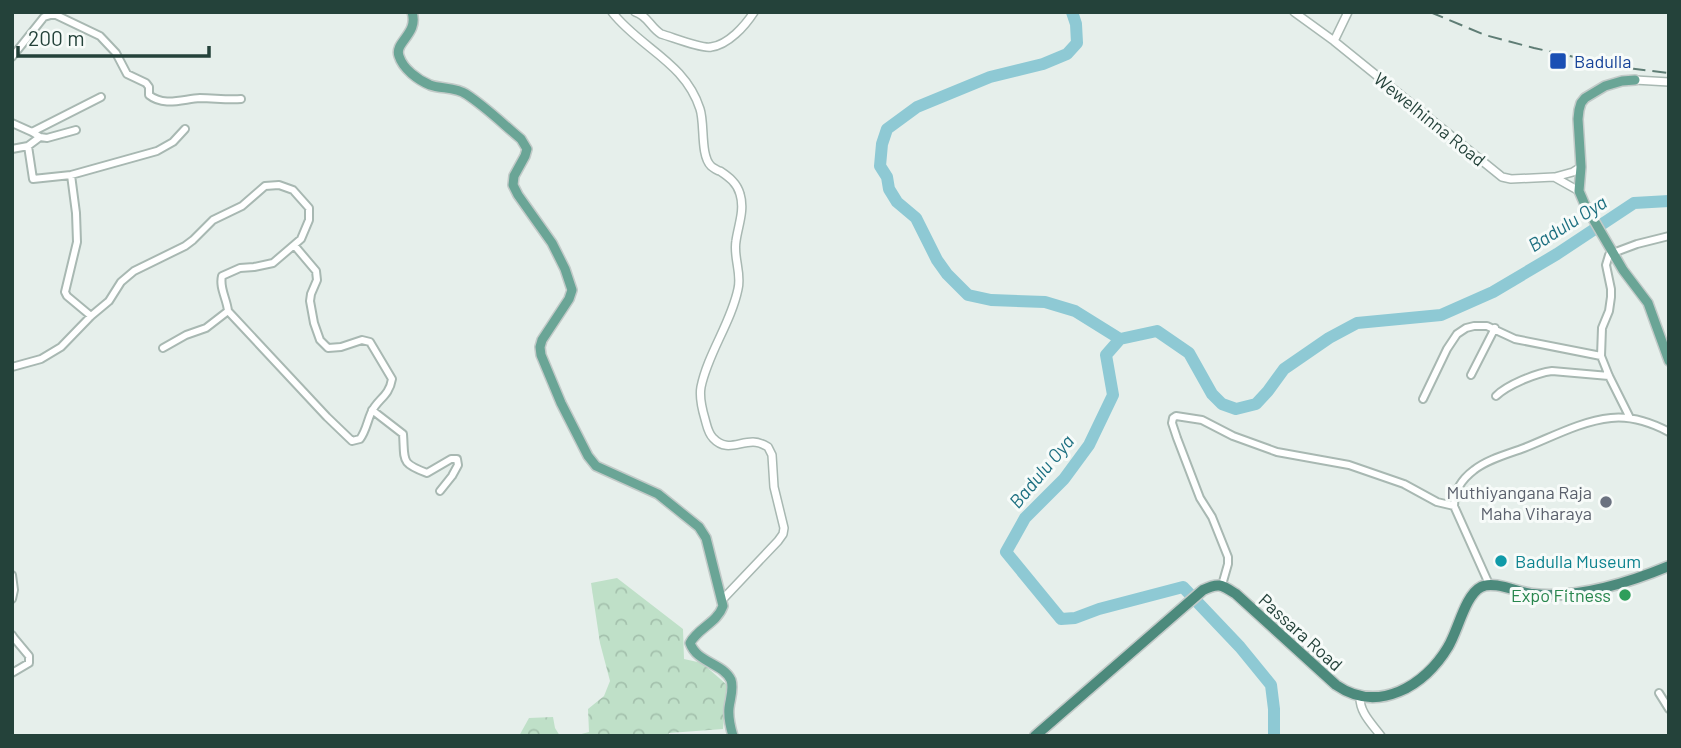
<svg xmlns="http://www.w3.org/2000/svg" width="1681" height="748" font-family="Barlow,sans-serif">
<defs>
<pattern id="forest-crowns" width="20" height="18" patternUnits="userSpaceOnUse" patternTransform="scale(1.75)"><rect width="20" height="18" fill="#bfe0c8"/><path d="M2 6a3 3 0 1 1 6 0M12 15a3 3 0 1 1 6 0" fill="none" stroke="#a4c1ad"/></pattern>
</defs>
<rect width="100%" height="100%" fill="#e6efeb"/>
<path fill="url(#forest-crowns)" d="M617,578L683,629L684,659L702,663L727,685L723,729L669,733L667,736H574L589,732L588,709L604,696L610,681L600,643L591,583Z
M553,717L555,728L560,736H519L529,718Z"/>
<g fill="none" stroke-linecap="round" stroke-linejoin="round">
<path stroke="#8ec9d4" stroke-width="12" d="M1072,12L1076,24L1077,43L1067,54L1043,64L990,77L917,107L887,129L882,144L880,166L887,177L889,189L897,202L916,218L937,260L947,274L968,295L991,300L1045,302L1075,311L1120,339
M1274,736V709L1271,685L1240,647L1183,587L1099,609L1075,618L1061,619L1006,552L1025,518L1064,479L1089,445L1113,395L1106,355L1120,339L1157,331L1189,353L1212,394L1222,404L1236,409L1256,404L1268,391L1284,369L1329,338L1357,323L1441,315L1493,292L1557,254L1634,203L1669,201"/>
<defs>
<path id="minor" d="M12,57L44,17L54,14L100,36L116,53L127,74L146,83L149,87V95C164,107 183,99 200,98C214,98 226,100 241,99
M12,123L32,132L40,137L28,146L12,149
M32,132L101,97
M40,137L47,138L76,130
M28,146L33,179L71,175L157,151L173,142L185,129
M71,175L76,213L77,242L65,292L67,296L91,316
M228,311L327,417L352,441L360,439C366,431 367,422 371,413C377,399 389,397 392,379L370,342L362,340L341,347L328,348L320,340L314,323L310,301L311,294L317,280L316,271L294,245
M12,367L41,359L61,347L91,316L109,301L121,282L134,271L185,246L193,240L213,220L242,206L265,186L279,185L293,190L309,208V220L301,239L273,263L254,267L240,268L222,276C219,288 227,299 228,311L206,328L186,335L163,348
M1471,375L1495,328
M1496,396C1507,385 1536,373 1552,371L1609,376
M1423,399L1447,349L1457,334L1466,328L1474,326H1487L1515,339L1601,356
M372,410L403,434C405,461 400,463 427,473L451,459H457L458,465L452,476L440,491
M1630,418L1609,376L1601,356L1602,328L1609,311L1611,297V289L1606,265L1609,255L1613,253L1637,244L1669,236
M12,575L14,590L12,599
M1489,584L1454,506C1454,491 1462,479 1474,470C1488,459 1508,454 1524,448C1552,437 1581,421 1611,418C1630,416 1652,423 1669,432
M1222,585L1228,564V557L1212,517L1200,498L1177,438L1172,423L1173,418L1176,416L1202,420L1233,436L1277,452L1349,465L1404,484L1437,502L1454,506
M12,635L14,638L29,656V663L12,673
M1659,693L1669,709"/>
<path id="tertiary" d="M612,12C640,48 685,62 700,109C705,124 700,155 711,166C712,167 718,171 720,171C729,177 737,183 740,194C745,210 738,226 736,241C733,257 742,273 738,289C731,323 708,353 701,387C699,398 702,409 705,419C707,426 708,433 713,438C726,452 738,442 753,442C758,442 763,444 768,447L772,455L774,487L784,528L783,534L778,541L722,600
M635,12C648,16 650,27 661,34C672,37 702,49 711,47C728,45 745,26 754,12
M1294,12L1334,41L1502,177L1511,179L1554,177L1579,191
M1334,41L1348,12
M1635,80L1669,82
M1555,177L1573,172L1581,167
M1360,696C1359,712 1372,724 1381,736"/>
<path id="primary" d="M412,12C419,34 394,42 399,56C403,69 418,80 430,85C441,89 456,87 466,94C486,107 503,124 521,139L527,149L525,156L514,176L513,185L518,195L552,243L565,269L572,290L569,299L542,340L540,347L541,355L561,403L588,456L596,466L658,494L699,527L706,538L723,606C717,623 698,628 690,643C697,663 723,663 731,680C734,689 730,699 729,708C728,718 730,726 733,736
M1635,80L1622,81L1605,86L1585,98L1581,103L1579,110L1578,119L1581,167L1579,191L1585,205L1623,270L1648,303L1669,361"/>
<path id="trunk" d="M1035,736L1203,590C1219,582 1222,585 1236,594L1336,685C1378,714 1425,686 1448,647C1458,631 1465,595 1481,587C1494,580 1519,593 1533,594C1578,599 1628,583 1669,566"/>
</defs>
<use href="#minor" stroke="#a8b8b2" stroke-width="10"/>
<use href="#tertiary" stroke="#a8b8b2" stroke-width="10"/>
<use href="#primary" stroke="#c2cac8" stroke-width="12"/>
<use href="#trunk" stroke="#c2cac8" stroke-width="13"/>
<use href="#minor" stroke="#fff" stroke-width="6"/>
<use href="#tertiary" stroke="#fff" stroke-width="7"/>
<use href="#primary" stroke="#6aa596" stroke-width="9"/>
<use href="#trunk" stroke="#4c8a7c" stroke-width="10"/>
<path stroke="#5f7d75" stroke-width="2" stroke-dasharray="14 7" stroke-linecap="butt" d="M1430,12L1485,35L1534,48L1619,67L1669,73"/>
</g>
<rect fill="#1a4fb4" stroke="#f7fbf9" stroke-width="2.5" x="1549" y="52" width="18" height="18" rx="3.5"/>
<circle fill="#6b7280" stroke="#f7fbf9" stroke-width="2.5" cx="1606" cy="502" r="7"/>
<circle fill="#0f9aa8" stroke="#f7fbf9" stroke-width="2.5" cx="1501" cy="561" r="7"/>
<circle fill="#2e9e5b" stroke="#f7fbf9" stroke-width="2.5" cx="1625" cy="595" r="7"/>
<g text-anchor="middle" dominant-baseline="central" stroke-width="6" stroke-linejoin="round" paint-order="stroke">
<g font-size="18" fill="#164399" stroke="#f7fbf9" text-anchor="start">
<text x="1574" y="61">Badulla</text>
</g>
<g font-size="18" fill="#24423a" stroke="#f7fbf9">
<text transform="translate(1430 119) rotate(39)">Wewelhinna Road</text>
<text transform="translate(1301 632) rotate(42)">Passara Road</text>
</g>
<g font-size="18" fill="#5b616d" stroke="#f7fbf9" text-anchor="end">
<text x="1592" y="492">Muthiyangana Raja<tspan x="1592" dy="21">Maha Viharaya</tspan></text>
</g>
<g font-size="18" fill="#0d838f" stroke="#f7fbf9" text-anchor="start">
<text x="1515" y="561">Badulla Museum</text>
</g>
<g font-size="18" fill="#27864d" stroke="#f7fbf9" text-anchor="end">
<text x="1611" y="595">Expo Fitness</text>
</g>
<g font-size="19" font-style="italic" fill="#1c6f80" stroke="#f7fbf9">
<text transform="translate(1567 223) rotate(-32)">Badulu Oya</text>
<text transform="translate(1041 471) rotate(-50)">Badulu Oya</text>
</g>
</g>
<rect width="1681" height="748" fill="none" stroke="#24423a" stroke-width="28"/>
<path d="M18 46v10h191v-10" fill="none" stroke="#24423a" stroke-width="3.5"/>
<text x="28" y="46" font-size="21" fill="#24423a" stroke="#f7fbf9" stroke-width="5" paint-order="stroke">200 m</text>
</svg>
